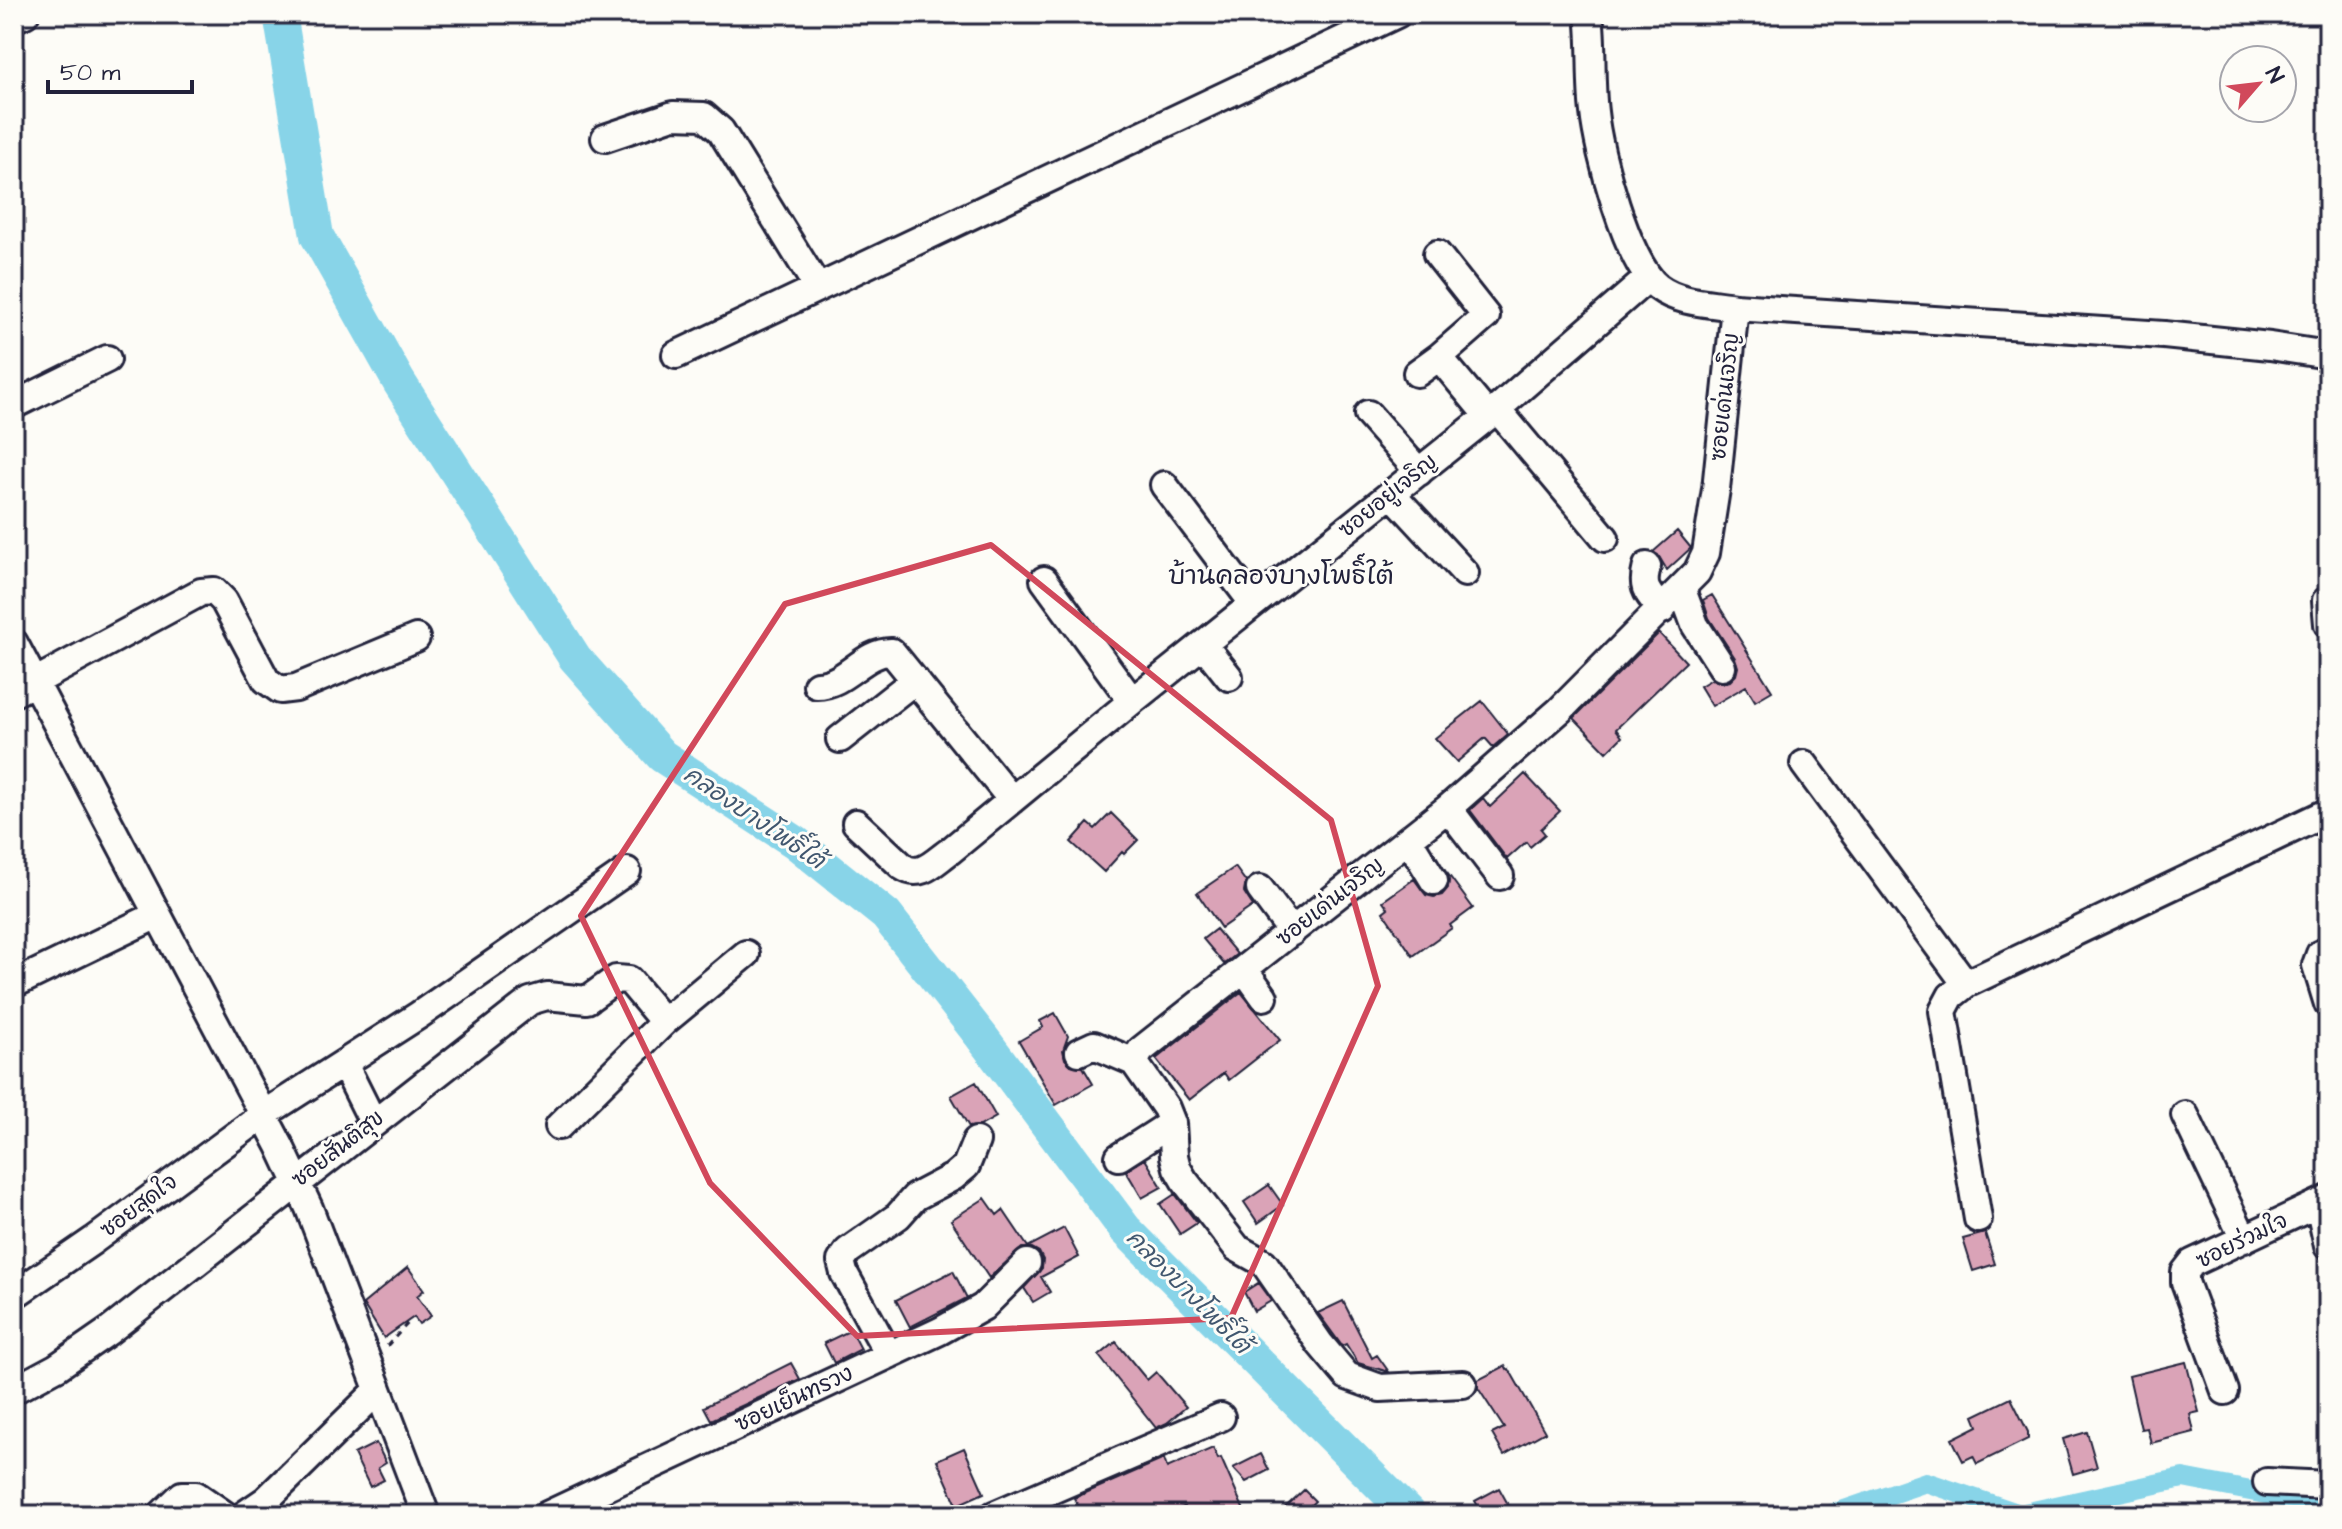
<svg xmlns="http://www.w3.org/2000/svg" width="2342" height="1529" font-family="'Architects Daughter','Playpen Sans Thai',sans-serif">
<rect width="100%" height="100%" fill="#fdfcf7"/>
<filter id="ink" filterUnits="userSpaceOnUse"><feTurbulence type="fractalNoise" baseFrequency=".0125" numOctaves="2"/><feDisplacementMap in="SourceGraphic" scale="16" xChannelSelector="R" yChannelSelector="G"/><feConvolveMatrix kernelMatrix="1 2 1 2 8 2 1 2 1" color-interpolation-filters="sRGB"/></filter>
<g filter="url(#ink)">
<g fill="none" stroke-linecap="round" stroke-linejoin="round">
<path stroke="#88d4e8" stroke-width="20" d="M1830,1515L1926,1482L2020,1514L2183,1478L2328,1506"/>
<path stroke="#88d4e8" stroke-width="34" d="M280,14L317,236L399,382L575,658L662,756L795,842L886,915L981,1036L1125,1229L1410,1515"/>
</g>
<path fill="#daa3b7" stroke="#22223b" stroke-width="2" d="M1677,531L1691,548L1667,570L1658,555L1653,552Z
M1712,595L1772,691L1755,701L1746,686L1712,706L1700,686L1712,679L1722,683L1730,681L1736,675L1738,667L1735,658L1709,618L1703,600Z
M1659,633L1686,662L1616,729L1622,737L1607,752L1574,718Z
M1482,701L1508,734L1493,747L1485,738L1457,762L1435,738Z
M1525,774L1560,811L1541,829L1545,834L1530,847L1526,842L1507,859L1470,810L1483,798L1490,807Z
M1111,813L1138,840L1124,854L1122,852L1104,872L1071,842L1088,823L1095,829Z
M1235,867L1246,882L1244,892L1253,906L1221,928L1197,893Z
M1448,874L1473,908L1450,925L1452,928L1413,956L1383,912L1388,908L1383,901L1414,879L1426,895L1434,897L1442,895L1448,888Z
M1216,929L1237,954L1224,964L1203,939Z
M1241,992L1280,1040L1229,1080L1224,1073L1189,1100L1156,1059Z
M1055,1013L1068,1036L1063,1050L1065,1059L1071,1065L1083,1067L1093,1084L1056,1105L1019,1041L1043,1027L1040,1021Z
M976,1082L996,1117L980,1126L969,1127L951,1096Z
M1145,1159L1162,1187L1142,1198L1126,1171Z
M1269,1185L1283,1205L1258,1223L1244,1202Z
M1175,1194L1197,1223L1180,1234L1160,1204Z
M985,1198L997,1215L1003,1210L1028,1247L1064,1228L1079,1257L1041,1277L1050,1292L1033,1302L1024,1288L1042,1268L1043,1260L1039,1252L1032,1248H1022L989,1278L951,1220Z
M1985,1233L1995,1264L1973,1271L1963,1239Z
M408,1267L424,1290L417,1296L431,1316L419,1324L414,1317L384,1338L363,1304Z
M953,1271L967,1298L910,1327L896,1300Z
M1258,1283L1271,1301L1254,1311L1244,1292Z
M1343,1301L1372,1358L1377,1355L1389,1372L1358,1363L1346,1344L1342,1346L1318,1313Z
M851,1330L861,1349L834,1363L824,1343Z
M1116,1342L1147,1380L1156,1372L1186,1407L1167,1423L1156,1428L1099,1356Z
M2186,1362L2199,1412L2190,1414L2194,1432L2151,1443L2147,1428L2141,1429L2129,1376Z
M791,1363L800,1379L711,1420L704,1407Z
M1505,1366L1507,1370L1509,1369L1545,1432L1504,1455L1492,1434L1504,1428L1478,1388V1380Z
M2011,1398L2028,1432V1439L1977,1464L1973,1456L1963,1461L1952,1439L1978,1426L1974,1416Z
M2087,1432L2097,1467L2073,1474L2063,1439Z
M376,1443L386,1463L378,1468L384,1480L370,1487L354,1454Z
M964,1448L984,1493L957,1505L937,1460Z
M1213,1448L1218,1459L1221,1458L1246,1515H1188L1184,1507L1165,1515H1083L1074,1498L1164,1459L1167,1468Z
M1261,1454L1269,1470L1246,1482L1233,1468Z
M1499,1488L1514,1515H1483L1475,1501Z
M1304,1490L1315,1501L1310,1506L1319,1515H1277Z"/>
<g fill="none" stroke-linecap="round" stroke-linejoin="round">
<defs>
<path id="minor" d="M1589,14C1593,46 1590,79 1594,112C1598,152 1627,263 1658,287C1679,303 1710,303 1735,307L2164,335L2270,346L2328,355
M14,19L25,14
M605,138L673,115L704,116L721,131L818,288
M1437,254L1486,316L1439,357L1488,416
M676,355L1397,14
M1417,373L1439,357
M14,405L107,359
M1497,409L1605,538
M1368,414L1419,472
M1164,485L1253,603
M1391,493L1465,573
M1647,566C1641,589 1647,592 1662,610
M1044,580L1132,701
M1682,590L1695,625L1722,667
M2328,600L2326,601L2328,624
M14,643L280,1146L309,1208L426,1515
M1203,644L1229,677
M817,685C846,685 863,651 892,652L1012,800
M14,693L201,592L214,591L224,601L266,680L280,690L296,688L416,638
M840,739L915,680
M1804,764L1966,984
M1448,808L1500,876
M856,823L903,867C921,879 935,861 950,851L1132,701L1497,409L1648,278
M1409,840L1434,881
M1260,889L1292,932
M2328,951L2320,954L2316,965L2328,1004
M1244,969L1264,997
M14,984L157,915
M1079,1052L1094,1045L1134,1062
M344,1064L373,1122
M2185,1115L2244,1239
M559,1126L664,1022L746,954
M1119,1157L1172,1123
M2319,1205L2328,1246
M1978,1219L1943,1011L1951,996L1966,984L2328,812
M14,1295L94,1240L263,1115L419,1015L627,871
M889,1355L844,1273L841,1261L848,1251L898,1216L915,1197L953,1177L966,1166L976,1141
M1463,1384L1380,1388L1347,1376L1320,1344L1264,1263L1237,1248L1184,1180L1177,1168L1174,1156L1172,1123L1166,1108L1134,1062L1141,1050L1448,808L1560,710L1697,572L1706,553L1716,489L1735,307
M14,1390L57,1367L109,1331L530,1001L547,996L587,1000L616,979L629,980L664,1022
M2225,1391L2185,1282V1272L2192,1263L2328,1199
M2267,1482L2328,1485
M161,1515L182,1495H196L225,1515
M244,1515L266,1500L378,1390
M547,1515L940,1331L983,1307L1027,1263
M994,1515L1221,1417"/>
</defs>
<use href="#minor" stroke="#22223b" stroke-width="32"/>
<path stroke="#22223b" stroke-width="3" stroke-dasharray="6 6" stroke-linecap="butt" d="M387,1346L409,1322"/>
<use href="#minor" stroke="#fdfcf7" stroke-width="26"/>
</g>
</g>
<path fill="none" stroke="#d1495b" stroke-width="6" stroke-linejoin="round" d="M991,545L1331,820L1378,986L1231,1318L857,1336L710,1183L581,916L785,604Z"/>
<g text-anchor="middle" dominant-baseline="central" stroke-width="6" stroke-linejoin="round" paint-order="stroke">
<g font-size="22" fill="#22223b" stroke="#fdfcf7">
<text transform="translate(1725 397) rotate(-84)">ซอยเด่นเจริญ</text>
<text transform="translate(1388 496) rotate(-39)">ซอยอยู่เจริญ</text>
<text transform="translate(1330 902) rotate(-38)">ซอยเด่นเจริญ</text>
<text transform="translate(338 1149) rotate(-38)">ซอยสันติสุข</text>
<text transform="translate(139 1206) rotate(-37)">ซอยสุดใจ</text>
<text transform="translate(2242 1241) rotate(-26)">ซอยร่วมใจ</text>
<text transform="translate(794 1399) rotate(-25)">ซอยเย็นทรวง</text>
</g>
<g font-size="24" font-style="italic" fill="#41576f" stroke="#fdfcf7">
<text transform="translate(754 818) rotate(34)">คลองบางโพธิ์ใต้</text>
<text transform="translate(1188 1292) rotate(45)">คลองบางโพธิ์ใต้</text>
</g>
<g font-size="26" fill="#22223b" stroke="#fdfcf7">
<text x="1281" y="576">บ้านคลองบางโพธิ์ใต้</text>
</g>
</g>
<rect width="2342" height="1529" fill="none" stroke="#fdfcf7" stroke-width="48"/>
<rect x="24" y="24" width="2294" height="1481" fill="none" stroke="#22223b" stroke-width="3" filter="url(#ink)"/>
<g transform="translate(2258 84) rotate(62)"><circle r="38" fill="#fdfcf7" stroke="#a5a5ac" stroke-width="2"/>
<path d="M0-6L14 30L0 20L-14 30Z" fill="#d1495b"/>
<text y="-12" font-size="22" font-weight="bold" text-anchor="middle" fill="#22223b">N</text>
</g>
<path d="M48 80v12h144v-12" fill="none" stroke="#22223b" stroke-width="4"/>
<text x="60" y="80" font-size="24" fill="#22223b" stroke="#fdfcf7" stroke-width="6" paint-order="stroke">50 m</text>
</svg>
